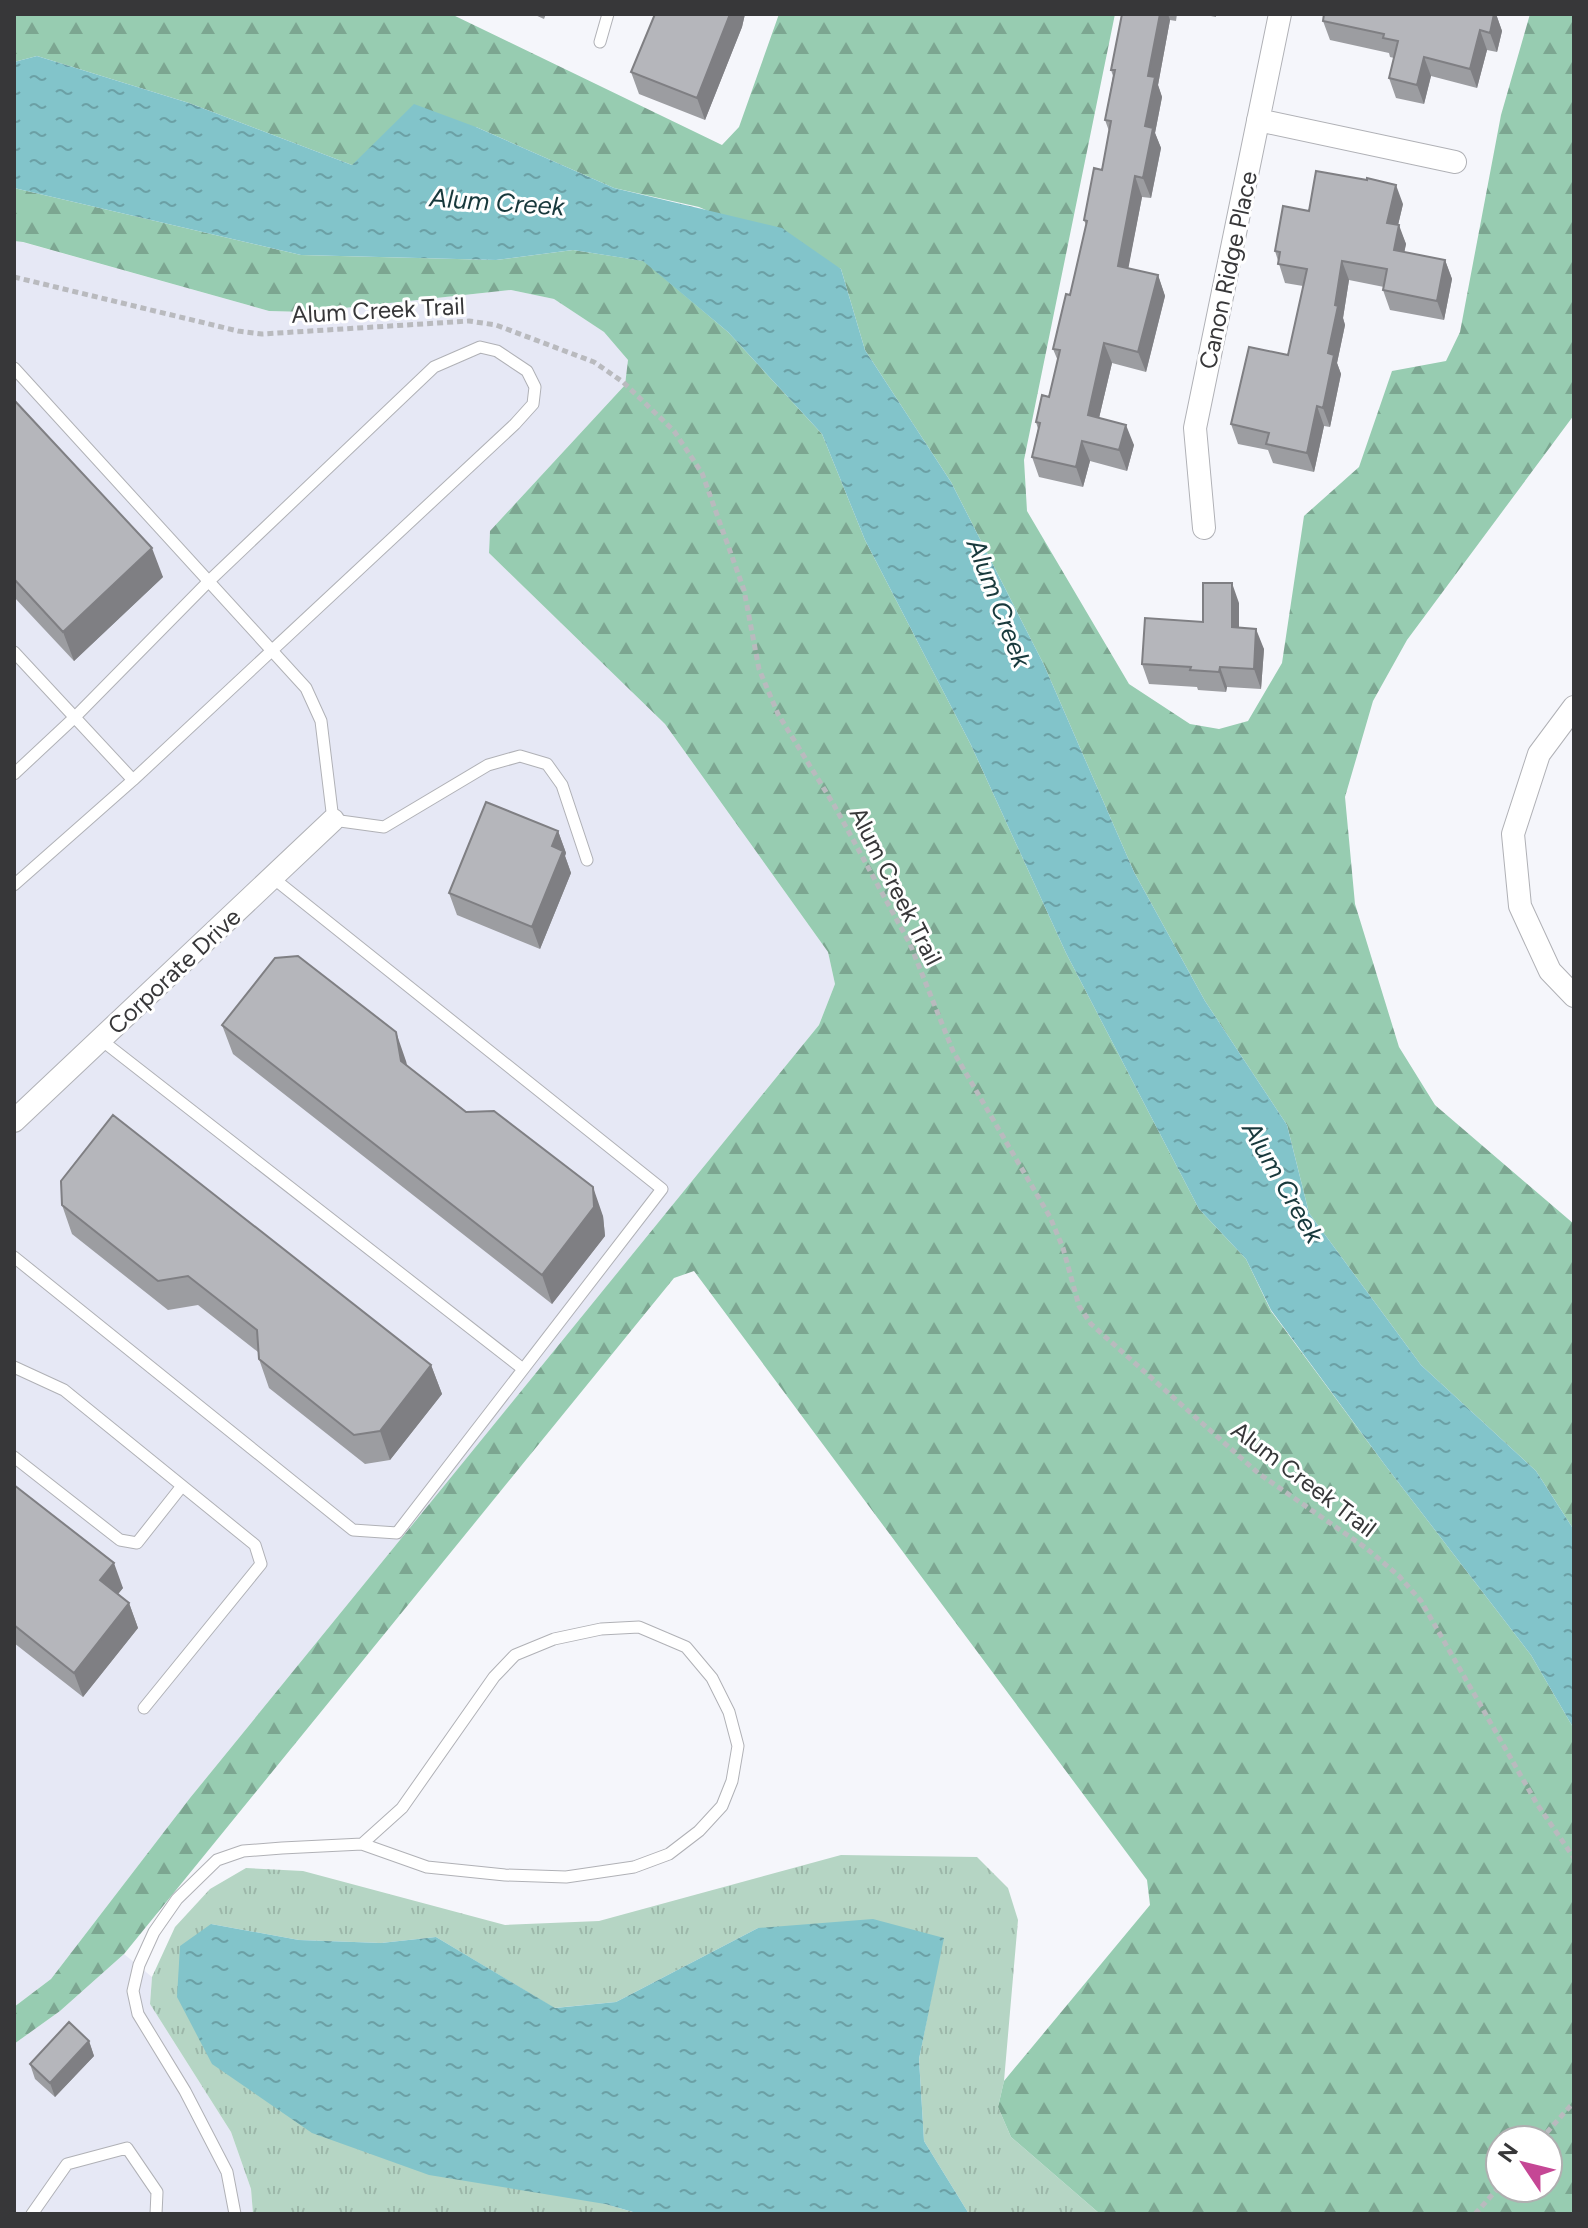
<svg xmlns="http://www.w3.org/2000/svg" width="1588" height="2228" font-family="Figtree,sans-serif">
<defs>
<pattern id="grass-tufts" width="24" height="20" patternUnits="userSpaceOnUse" patternTransform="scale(2)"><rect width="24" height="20" fill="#b5d5c4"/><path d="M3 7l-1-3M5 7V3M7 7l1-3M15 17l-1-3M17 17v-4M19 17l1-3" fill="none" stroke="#9cb7a9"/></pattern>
<pattern id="forest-firs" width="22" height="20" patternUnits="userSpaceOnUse" patternTransform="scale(2)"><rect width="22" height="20" fill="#97ccb1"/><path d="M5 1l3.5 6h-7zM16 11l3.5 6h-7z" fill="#7ca691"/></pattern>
<pattern id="water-ripples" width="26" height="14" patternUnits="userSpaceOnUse" patternTransform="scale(2)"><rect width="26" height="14" fill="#82c4ca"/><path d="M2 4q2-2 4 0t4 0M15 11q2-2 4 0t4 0" fill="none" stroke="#6ba0a5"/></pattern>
</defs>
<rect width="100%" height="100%" fill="#f5f6fb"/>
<path fill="#e6e8f5" d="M14,241L22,242L269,311L307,312L511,290L554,299L604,332L628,360L625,385L490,531L489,553L665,724L828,952L835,984L819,1025L190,1798L51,1979L14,2007Z
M124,1954L152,1977L150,2004L231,2132L251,2189L253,2214H14V2044L60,2011Z"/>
<path fill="url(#grass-tufts)" d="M841,1855L977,1857L1008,1888L1018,1920L1004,2081L998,2107L1011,2137L1100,2214H969L924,2141L919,2059L943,1938L758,1928L616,2002L554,2008L436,1937L381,1943L299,1940L211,1924L605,2204L640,2214H253L251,2189L231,2132L150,2004L152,1977L175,1927L210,1889L246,1868L303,1871L505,1925L599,1921Z"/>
<path fill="url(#forest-firs)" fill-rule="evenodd" d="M14,14H347L353,16L362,14H451L722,145L739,127L779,14H1115L1024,460L1027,511L1129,684L1190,724L1219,729L1248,721L1282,663L1304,516L1359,467L1392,371L1446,361L1460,332L1501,115L1530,14H1574V415L1407,640L1373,701L1345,797L1355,904L1399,1047L1435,1105L1574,1224V1530L1536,1471L1421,1365L1309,1213L1287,1125L1205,1001L1134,872L1044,665L951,482L865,350L841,269L699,207L614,188L476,127L352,165L189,103L37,56L14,62Z
M14,188L301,255L496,260L573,250L644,261L728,332L822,434L865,540L971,745L1066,953L1199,1209L1246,1259L1271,1311L1385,1465L1531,1655L1574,1729V2214H1100L1011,2137L998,2107L1004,2081L1150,1905L1147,1880L694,1271L674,1278L124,1954L60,2011L14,2044V2007L51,1979L190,1798L819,1025L835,984L828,952L665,724L489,553L490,531L625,385L628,360L604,332L554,299L511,290L307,312L269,311L23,242L14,241ZM1500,2140H1548V2188H1500Z"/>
<path fill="url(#water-ripples)" d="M37,56L189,103L352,165L414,104L476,127L614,188L782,228L841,269L865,350L951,482L1044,665L1134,872L1205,1001L1287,1125L1309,1213L1421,1365L1536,1471L1574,1530V1729L1531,1655L1385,1465L1271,1310L1246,1259L1199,1209L1066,953L971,745L865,540L822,434L728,332L643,261L573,250L496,260L301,255L14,188V62Z
M873,1919L944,1938L919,2059L924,2141L969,2214H640L605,2204L429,2175L312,2133L212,2064L177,1997L180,1946L211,1924L299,1940L381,1943L436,1937L555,2008L616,2002L758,1928Z"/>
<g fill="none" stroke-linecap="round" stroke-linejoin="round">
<defs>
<path id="service" d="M600,42L608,14
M14,368L306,688L321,721L333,820L384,827L488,765L520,756L547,764L562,785L587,860
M14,652L133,780L14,885
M14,774L75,717L208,582L434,367L480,347L497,351L527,371L535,387L533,404L515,424L133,780
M100,1039L523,1369
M14,1257L353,1530L397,1533L662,1189L273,878
M14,1367L64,1390L255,1545L261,1564L144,1708
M14,1457L120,1540L137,1543L182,1486
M32,2214L67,2164L127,2148L157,2192L156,2214
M235,2214L227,2172L185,2091L138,2014L133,1991L139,1965L154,1932L177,1899L217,1860L243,1851L282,1848L362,1844L427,1867L505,1875L566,1877L634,1867L669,1854L699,1831L722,1806L732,1781L738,1746L729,1712L712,1678L686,1647L639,1627L601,1629L554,1639L515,1655L494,1677L402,1808L362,1844"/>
<path id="minor" d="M1258,120L1455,162
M1204,528L1195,428L1280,14
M1574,707L1539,754L1513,834L1520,906L1550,971L1574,996
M14,1121L333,820"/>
</defs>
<use href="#service" stroke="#b0b1b6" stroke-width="13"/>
<use href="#minor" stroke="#b0b1b6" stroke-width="24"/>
<path stroke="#b9babe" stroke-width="5" stroke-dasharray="6 4" stroke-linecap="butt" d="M14,277L238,331L262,334L469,321L496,325L594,362L623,382L674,431L702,473L744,590L759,669L778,714L834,805L910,944L953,1051L1050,1217L1063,1248L1079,1306L1091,1324L1258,1473L1366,1548L1399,1576L1421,1601L1537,1804L1574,1858
M1540,2140L1574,2102
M1475,2214L1500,2186"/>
<use href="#service" stroke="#fff" stroke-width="11"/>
<use href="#minor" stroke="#fff" stroke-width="22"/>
</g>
<path fill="#9c9da1" d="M533,14H546L544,19Z
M655,14H745L742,27L705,120L639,94L631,72Z
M1122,14H1177L1176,21L1170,20L1158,85L1162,97L1155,133L1161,148L1151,198L1142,197L1128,268L1158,275L1165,296L1146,372L1112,363L1099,418L1134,445L1127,471L1090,461L1083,487L1039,477L1032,457L1038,429L1036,422L1049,397L1058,361L1053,349L1070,295L1086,225L1084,220L1102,170L1109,131L1105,120L1113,76L1111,70Z
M1201,14H1216V17Z
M1324,14H1496L1502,31L1497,52L1487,50L1477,88L1431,76L1424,104L1396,98L1389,78L1394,58L1390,57L1389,53L1330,40L1323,21Z
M1403,204L1398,225L1406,244L1404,252L1445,260L1452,279L1444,320L1390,310L1383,290L1384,287L1349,280L1343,318L1345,325L1337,363L1341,374L1330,427L1324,426L1314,472L1273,463L1268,450L1238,444L1231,424L1288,355L1303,286L1285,283L1275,251L1309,211Z
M14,400L163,577L74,661L14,597Z
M1239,603V628L1264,649L1261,689L1227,687L1226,692L1198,690L1197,687L1149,684L1142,664L1203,622Z
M558,831L566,853L565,856L571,873L540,949L457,915L449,893Z
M222,1025L406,1061L407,1066L603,1216L605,1236L552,1304L233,1054Z
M62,1205L431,1365L442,1394L390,1460L365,1464L269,1388L259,1359L258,1352L198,1305L168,1310L72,1234Z
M14,1485L123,1588L118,1594L129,1603L138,1628L83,1697L14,1643Z
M89,2041L94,2056L55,2097L35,2079L30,2064Z"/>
<path fill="#7f7f83" d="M730,14H745L742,27L705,120L697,98Z
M1160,14H1168L1170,20L1158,85L1162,97L1155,133L1161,148L1151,198L1143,178L1145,126L1148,76Z
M1494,14H1496L1502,31L1497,52L1490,33Z
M1480,30L1487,50L1477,88L1470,69Z
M1424,57L1431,76L1424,104L1417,85Z
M1135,176L1142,197L1125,286L1118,266Z
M1396,185L1403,204L1394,242L1387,223Z
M1399,225L1406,244L1401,269L1394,250Z
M1445,260L1452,279L1444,320L1437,301Z
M1342,261L1349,280L1343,318L1345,325L1337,363L1341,374L1330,427L1323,408L1328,353Z
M1158,275L1165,296L1146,372L1138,352Z
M1104,343L1112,363L1095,435L1088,415Z
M1317,406L1324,426L1314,472L1307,453Z
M1126,425L1134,445L1127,471L1119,450Z
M1082,441L1090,461L1083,487L1076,467Z
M152,548L163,577L74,661L63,632Z
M1232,583L1239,603V647L1232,627Z
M1256,629L1264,649L1261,689L1254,669Z
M1220,667L1227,687L1226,692L1219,672Z
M558,831L566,853L565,856L571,873L540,949L532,927L552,846Z
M396,1032L406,1061L411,1090L401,1061Z
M593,1187L603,1216L605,1236L552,1304L542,1275Z
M431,1365L442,1394L390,1460L380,1431Z
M114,1563L123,1588L109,1605L100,1580Z
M129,1603L138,1628L83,1697L74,1673Z
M89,2041L94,2056L55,2097L50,2083Z"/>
<path fill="#b5b6bb" stroke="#7f7f83" stroke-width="2" d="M655,14H730L697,98L631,72Z
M1122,14H1160L1148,76L1155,77L1145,126L1153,128L1143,178L1135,176L1118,266L1158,275L1138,352L1104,343L1088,415L1126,425L1119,450L1082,441L1076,467L1032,457L1040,423L1036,422L1042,395L1049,397L1060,350L1053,349L1066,294L1070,295L1087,221L1084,220L1094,168L1102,170L1111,121L1105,120L1115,70H1111Z
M1324,14H1494L1490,33L1480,30L1470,69L1424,57L1417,85L1389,78L1398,41L1383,38L1384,34L1323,21Z
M1316,171L1367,180V178L1396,185L1387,223L1399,225L1394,250L1445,260L1437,301L1383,290L1387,269L1342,261L1335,305L1338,306L1328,353L1334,355L1323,408L1317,406L1307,453L1266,444L1269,433L1231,424L1249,347L1288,355L1307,269L1278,264L1280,252L1275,251L1283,206L1309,211Z
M14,400L152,548L63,632L14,579Z
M1203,583H1232V627L1256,629L1254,669L1220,667L1219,672L1190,670L1191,667L1142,664L1145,618L1203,622Z
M486,802L558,831L552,846L563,851L532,927L449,893Z
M298,956L396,1032L401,1061L466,1112L494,1111L593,1187L594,1207L542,1275L222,1025L275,958Z
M113,1115L431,1365L380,1431L354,1435L259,1359L257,1330L188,1276L158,1281L62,1205L61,1181Z
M14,1485L114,1563L100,1580L129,1603L74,1673L14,1625Z
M69,2022L89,2041L50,2083L30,2064Z"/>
<g text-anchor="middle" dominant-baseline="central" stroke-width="6" stroke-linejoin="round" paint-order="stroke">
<g font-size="24" fill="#373739" stroke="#fff">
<text transform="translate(1228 270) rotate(-78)">Canon Ridge Place</text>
<text transform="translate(378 310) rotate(-3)">Alum Creek Trail</text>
<text transform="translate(896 886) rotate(63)">Alum Creek Trail</text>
<text transform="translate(174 971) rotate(-43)">Corporate Drive</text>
<text transform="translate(1304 1479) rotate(37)">Alum Creek Trail</text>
</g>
<g font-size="26" font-style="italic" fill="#18393c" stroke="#fff">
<text transform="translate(497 202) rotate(4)">Alum Creek</text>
<text transform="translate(999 603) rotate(69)">Alum Creek</text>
<text transform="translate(1283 1182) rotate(60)">Alum Creek</text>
</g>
</g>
<rect width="1588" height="2228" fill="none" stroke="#373739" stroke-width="32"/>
<g transform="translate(1524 2164) rotate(305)"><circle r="38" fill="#ffffff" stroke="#afafb0" stroke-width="2"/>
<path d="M0-6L14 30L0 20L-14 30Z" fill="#c54795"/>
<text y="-12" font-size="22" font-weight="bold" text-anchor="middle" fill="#373739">N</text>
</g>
</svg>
